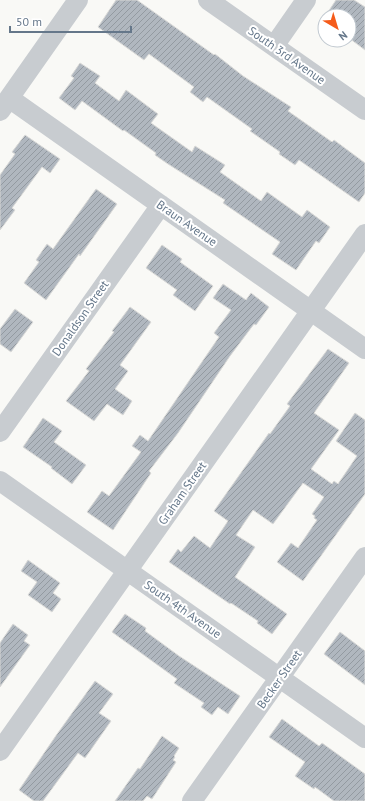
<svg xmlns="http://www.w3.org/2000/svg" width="365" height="801" font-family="'PT Sans',sans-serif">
<defs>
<pattern id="building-hatch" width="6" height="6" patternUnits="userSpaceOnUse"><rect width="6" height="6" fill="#b0b7bf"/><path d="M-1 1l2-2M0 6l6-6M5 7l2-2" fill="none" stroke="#939aa1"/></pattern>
</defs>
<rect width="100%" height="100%" fill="#f9f9f6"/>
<path fill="url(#building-hatch)" stroke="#dadad8" d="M116,0H137L214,55L215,54L243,76L291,107L288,111L332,142L334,140L365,163V193L359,202L299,160L295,165L279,154L280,152L250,131L252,129L207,97L203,102L190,92L194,87L149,54L144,60L98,27Z
M336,0H354L365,7V50L349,38V16H325V23L322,21Z
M80,63L100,76L95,83L119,101L126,90L158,114L151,123L192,152L195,146L225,165L220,172L261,201L267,192L302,217L307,210L330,227L319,243L316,241L296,270L272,254L280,242L223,203L225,200L168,164L155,155L156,153L124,130L123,131L82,101L75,110L59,98L74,78L71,76Z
M25,135L60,159L50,173L42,167L12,208L15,210L0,230V175L15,154L12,152Z
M96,189L117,204L80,256L79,254L46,300L24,283L39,262L36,260L47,244L53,249Z
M162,245L182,259L180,262L213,286L195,311L173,295L177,290L146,268Z
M223,284L246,300L251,293L269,307L256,325L254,324L230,356L178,433L149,471L151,473L113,530L87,512L102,491L109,496L141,452L132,446L140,435L148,441L219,337L214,333L231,310L213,298Z
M130,307L151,322L120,365L128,371L115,389L132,401L123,415L107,404L94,421L66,401L89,371L86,369L114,332L112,331Z
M15,309L33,322L11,352L0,344V329Z
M328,349L349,363L314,413L339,430L311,469L332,484L334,481L338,484L357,456L336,441L355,413L365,420V494L303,581L277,562L291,543L298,548L317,520L314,518L315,516L312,514L324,497L303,483L273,524L253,510L236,535L255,547L235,577L287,614L272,634L257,623L258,621L231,603L230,604L169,562L178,549L181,552L194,536L210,548L228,521L214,511L269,433L270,434L290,406L287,404Z
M43,418L62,431L54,442L86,465L72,484L51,468L52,467L23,447Z
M28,560L60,583L53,593L61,599L52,612L28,595L37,582L21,571Z
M125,614L146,628L145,631L179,656L240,696L228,714L218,707L212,715L201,707L204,703L174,683L177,679L112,632Z
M13,624L28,635L24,641L30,645L0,687V643Z
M340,632L365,651V685L324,654Z
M95,681L113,694L99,713L111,721L85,758L78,753L43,801H34L19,790L55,737Z
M282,719L319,746L322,743L365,774V801H334L315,787L314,789L295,776L305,762L269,737Z
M162,736L179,748L174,756L175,757L173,760L176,762L152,799L147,796L143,801H115L138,768L140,769Z"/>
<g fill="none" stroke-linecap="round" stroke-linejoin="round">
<path stroke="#c8ccd0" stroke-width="20" d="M208,0L365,110
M274,46L306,0
M9,98L365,349
M0,111L78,0
M0,432L161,205
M0,481L365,738
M0,751L365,234
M192,801L365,557"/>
</g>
<g text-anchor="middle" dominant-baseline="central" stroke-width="4" stroke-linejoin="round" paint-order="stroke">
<g font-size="12" fill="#65778a" stroke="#fff">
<text transform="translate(287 55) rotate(35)">South 3rd Avenue</text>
<text transform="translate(187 223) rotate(35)">Braun Avenue</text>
<text transform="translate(80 318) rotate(-55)">Donaldson Street</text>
<text transform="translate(182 493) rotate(-55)">Graham Street</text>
<text transform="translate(183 609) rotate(35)">South 4th Avenue</text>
<text transform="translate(279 679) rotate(-55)">Becker Street</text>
</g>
</g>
<g transform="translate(337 28) rotate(142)"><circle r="19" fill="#ffffff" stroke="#c1c9d0"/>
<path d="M0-3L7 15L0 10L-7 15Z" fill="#f55b1a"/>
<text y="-6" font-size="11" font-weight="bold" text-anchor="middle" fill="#65778a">N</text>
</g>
<path d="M10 26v6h121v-6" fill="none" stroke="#65778a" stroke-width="2"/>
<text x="16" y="26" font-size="12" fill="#65778a" stroke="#ffffff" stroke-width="3" paint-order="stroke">50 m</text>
</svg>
